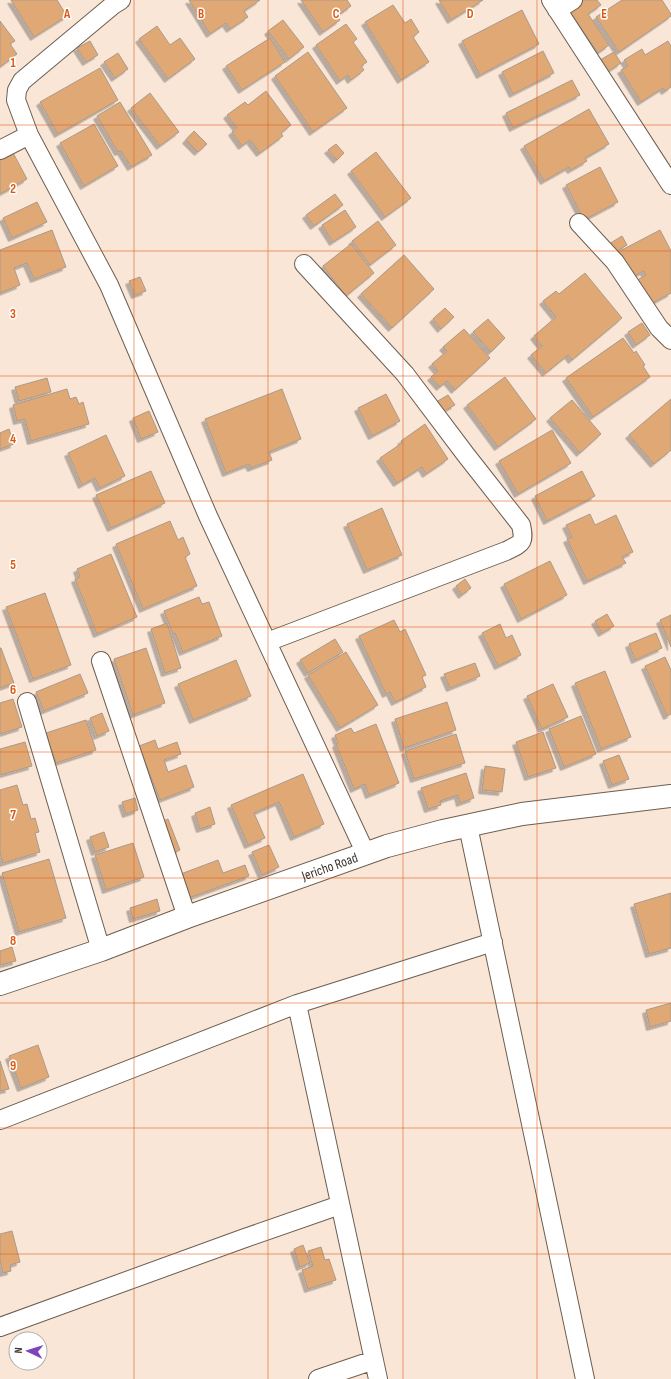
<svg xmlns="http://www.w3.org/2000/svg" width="671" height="1379" font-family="'Sofia Sans Condensed',sans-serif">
<defs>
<filter id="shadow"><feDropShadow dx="-3.5" dy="3.5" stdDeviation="0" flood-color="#0004"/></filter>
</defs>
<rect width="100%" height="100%" fill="#f9e6d6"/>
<path fill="#e0a875" stroke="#ab9a8b" filter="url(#shadow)" d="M11,0H57L67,16L34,37Z
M189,0H260L244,11L248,17L230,29L226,23L210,34Z
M301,0H347L351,6L337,16L340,20L323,32Z
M439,0H483L451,20Z
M581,0H597L601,5L588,14L609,45L598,53L568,9Z
M622,0H662L671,14V16L619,52L596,17Z
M393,5L405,23L411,19L419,32L413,37L429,62L401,80L365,22Z
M522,10L539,44L480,75L462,41Z
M283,20L304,47L289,59L268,31Z
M0,21L15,41L10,44L17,54L0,67Z
M346,24L357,39L353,42L367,62L361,66L364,70L351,80L348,75L340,81L316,45Z
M157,26L170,45L180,38L195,59L168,79L139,39Z
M270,38L285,62L242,90L226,66Z
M90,41L98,55L86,62L77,48Z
M668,41L671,46V87L665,91L663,88L641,102L621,70L628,66L624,60L642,49L645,55Z
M543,51L554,73L513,94L502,72Z
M308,52L347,108L313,132L275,76Z
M614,52L621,63L607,72L600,60Z
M118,53L128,69L115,78L104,62Z
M100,68L118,100L58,134L40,102Z
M572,80L580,95L513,128L506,113Z
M266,91L291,125L281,133L283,136L260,153L250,140L242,146L232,132L237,128L227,115L245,102L248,105Z
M150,93L179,132L160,146L131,108Z
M120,102L152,155L131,167L121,151L118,152L97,116Z
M589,109L609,144L585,158L587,161L571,170L569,167L544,181L524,146Z
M94,124L118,166L84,186L60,143Z
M194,131L207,144L198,152L186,140Z
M336,144L344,153L337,160L328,150Z
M11,149L27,179L0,194V155Z
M376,152L411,198L385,217L351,171Z
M600,167L618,202L584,220L566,185Z
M335,194L343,205L314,226L306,215Z
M37,202L47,222L12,238L3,218Z
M345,210L356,227L333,242L322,225Z
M378,221L396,245L370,265L352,241Z
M52,230L66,267L34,279L27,263L14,268L20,285L0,293V250Z
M660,230L671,251V293L647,306L634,282L646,275L644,271L632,277L618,252Z
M622,236L627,245L614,253L609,244Z
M351,244L374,273L346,296L323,266Z
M404,255L434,289L392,328L361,294Z
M585,273L622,318L572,360L568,355L546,373L531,355L542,346L534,336L556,317L543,301L556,291L559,294Z
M140,277L146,291L135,295L129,281Z
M445,308L454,317L441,329L433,319Z
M488,319L505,338L491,352L473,332Z
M642,323L650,335L636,345L628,332Z
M464,329L490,358L455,390L447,381L440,387L431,377L438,371L432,364L447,351L443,347Z
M623,338L634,353L636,351L645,365L643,366L650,377L593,417L566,378Z
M505,377L536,419L498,447L467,405Z
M47,378L51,392L19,401L15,387Z
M67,389L70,399L76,397L79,404L83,402L89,424L31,441L25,419L17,421L13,405Z
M282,389L301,439L269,452L272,460L251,468L249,464L226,473L205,419Z
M386,394L400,421L372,436L358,408Z
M448,395L455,405L442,412L436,402Z
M671,399V450L654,464L629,435Z
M572,400L601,434L580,453L550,418Z
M149,411L158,432L141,439L133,418Z
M425,424L448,459L426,474L422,467L397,483L380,458L402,443L401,441Z
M9,429L14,444L0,449V433Z
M552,430L571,463L518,494L499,461Z
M106,435L125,476L100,488L95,478L82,485L68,453Z
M151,471L165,503L111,528L96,495Z
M582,471L595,496L547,521L535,496Z
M382,508L402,555L367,570L347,524Z
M590,514L595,525L616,515L633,552L622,557L626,563L587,581L567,539L572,537L566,525Z
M170,521L178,540L183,537L190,554L185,557L197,586L143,609L116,544Z
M111,554L137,617L97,634L75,579L80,577L77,569Z
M550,561L567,595L521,619L504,584Z
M465,579L471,588L462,595L456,586Z
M45,593L71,665L33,679L6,607Z
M199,597L202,604L209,602L222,636L183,652L175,633L173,634L164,611Z
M607,614L614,626L602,633L595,621Z
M671,615V647L660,620Z
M394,620L400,632L405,629L426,675L422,677L426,687L395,702L390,692L386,694L359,636Z
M167,623L181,668L165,673L151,629Z
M500,624L506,638L512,635L521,655L498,666L482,633Z
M656,633L662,648L635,660L629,644Z
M335,639L343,652L308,673L300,660Z
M0,648H1L14,683L0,688Z
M146,648L165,703L133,715L114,659Z
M346,652L378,705L340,728L308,675Z
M665,657L671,670V714L667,716L645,666Z
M236,660L251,696L193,720L178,684Z
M475,663L480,676L450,688L444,674Z
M605,671L631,737L601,749L575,683Z
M80,674L88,693L44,711L36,692Z
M553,684L568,717L542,729L527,696Z
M13,699L22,727L0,734V703Z
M447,702L456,730L404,748L395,719Z
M102,713L109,731L97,736L90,718Z
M581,716L596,754L564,767L549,729Z
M86,720L96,750L56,763L46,733Z
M376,724L399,783L369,795L365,784L354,789L336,744L338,743L335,735L351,728L354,733Z
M543,732L556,768L528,777L516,742Z
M456,734L465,763L414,779L405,751Z
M155,740L158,749L177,742L181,754L164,760L168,772L186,765L194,787L160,800L139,746Z
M25,742L32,766L0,775V749Z
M619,755L629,779L612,785L603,761Z
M485,766L505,769L502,792L482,790Z
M466,773L474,798L460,803L458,795L440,801L441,805L428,809L421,788Z
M303,774L324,824L294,837L279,802L254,813L265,838L248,845L231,805Z
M17,785L23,805L27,804L31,819L35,818L39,832L35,833L40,852L3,863L0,853V790Z
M135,798L138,810L126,814L122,802Z
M210,807L215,824L200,829L195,813Z
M168,819L180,850L170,855L158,823Z
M104,832L109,847L95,852L90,837Z
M133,843L144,877L106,890L95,855Z
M269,845L279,867L262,875L252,852Z
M49,859L66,918L19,932L2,873Z
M218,860L223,873L245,865L249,876L186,899L178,875Z
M671,893V948L649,954L634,904Z
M157,899L160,911L133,919L130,908Z
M12,947L16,961L0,965V951Z
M671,1003V1021L650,1027L646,1010Z
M38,1045L49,1077L21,1088L9,1056Z
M0,1061L9,1089L0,1091Z
M12,1231L20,1262L10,1265L11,1271L3,1273L0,1261V1234Z
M303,1245L310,1263L300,1267L294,1249Z
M321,1247L325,1260L329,1259L336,1280L308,1289L302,1270L313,1266L308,1251Z"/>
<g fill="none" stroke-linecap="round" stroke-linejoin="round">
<defs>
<path id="street" d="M121,0L113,5L22,81L17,90L16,100L29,135L109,285L208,516L366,854
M551,0L671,185
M557,10L573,0
M0,150L29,135
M579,223L615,262L659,328L671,340
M267,642L506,551C522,543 525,543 521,525L466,455L405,374L304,264
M101,661L187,917
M27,702L101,950
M468,826L585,1379
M0,1120L297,1004
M0,1327L245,1238L340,1205
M318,1379L374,1360
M378,1379L297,1004L493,942"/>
<g id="secondary">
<path id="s1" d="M0,984L101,950L187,917L387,846L443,831L522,814L671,796"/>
</g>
</defs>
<use href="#street" stroke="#6d5e50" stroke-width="20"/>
<use href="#secondary" stroke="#6d5e50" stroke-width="24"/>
<use href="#street" stroke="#fff" stroke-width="18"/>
<use href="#secondary" stroke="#fff" stroke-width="22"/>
</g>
<path fill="none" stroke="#df570e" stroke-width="1" stroke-opacity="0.55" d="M134,0V1379M268,0V1379M403,0V1379M537,0V1379M0,125H671M0,251H671M0,376H671M0,501H671M0,627H671M0,752H671M0,878H671M0,1003H671M0,1128H671M0,1254H671"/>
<g text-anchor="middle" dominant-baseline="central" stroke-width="3" stroke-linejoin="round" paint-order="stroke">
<g font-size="14" fill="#3c352f" stroke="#fff">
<text stroke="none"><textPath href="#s1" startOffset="350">Jericho Road</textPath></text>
</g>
</g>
<g font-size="13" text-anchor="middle" font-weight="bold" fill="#df570e" stroke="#fff" stroke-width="3" stroke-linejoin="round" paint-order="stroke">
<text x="67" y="18">A</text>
<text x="201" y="18">B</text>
<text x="336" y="18">C</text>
<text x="470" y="18">D</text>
<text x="604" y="18">E</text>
<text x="13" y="67">1</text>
<text x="13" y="193">2</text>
<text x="13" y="318">3</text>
<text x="13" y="443">4</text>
<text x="13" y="569">5</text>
<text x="13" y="694">6</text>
<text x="13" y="819">7</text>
<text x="13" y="945">8</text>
<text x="13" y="1070">9</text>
</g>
<g transform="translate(28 1351) rotate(274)"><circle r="19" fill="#ffffff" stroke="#b1aeac"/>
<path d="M0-3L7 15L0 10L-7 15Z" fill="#7f44ba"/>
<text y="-6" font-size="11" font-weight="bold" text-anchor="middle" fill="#3c352f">N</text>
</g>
</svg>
